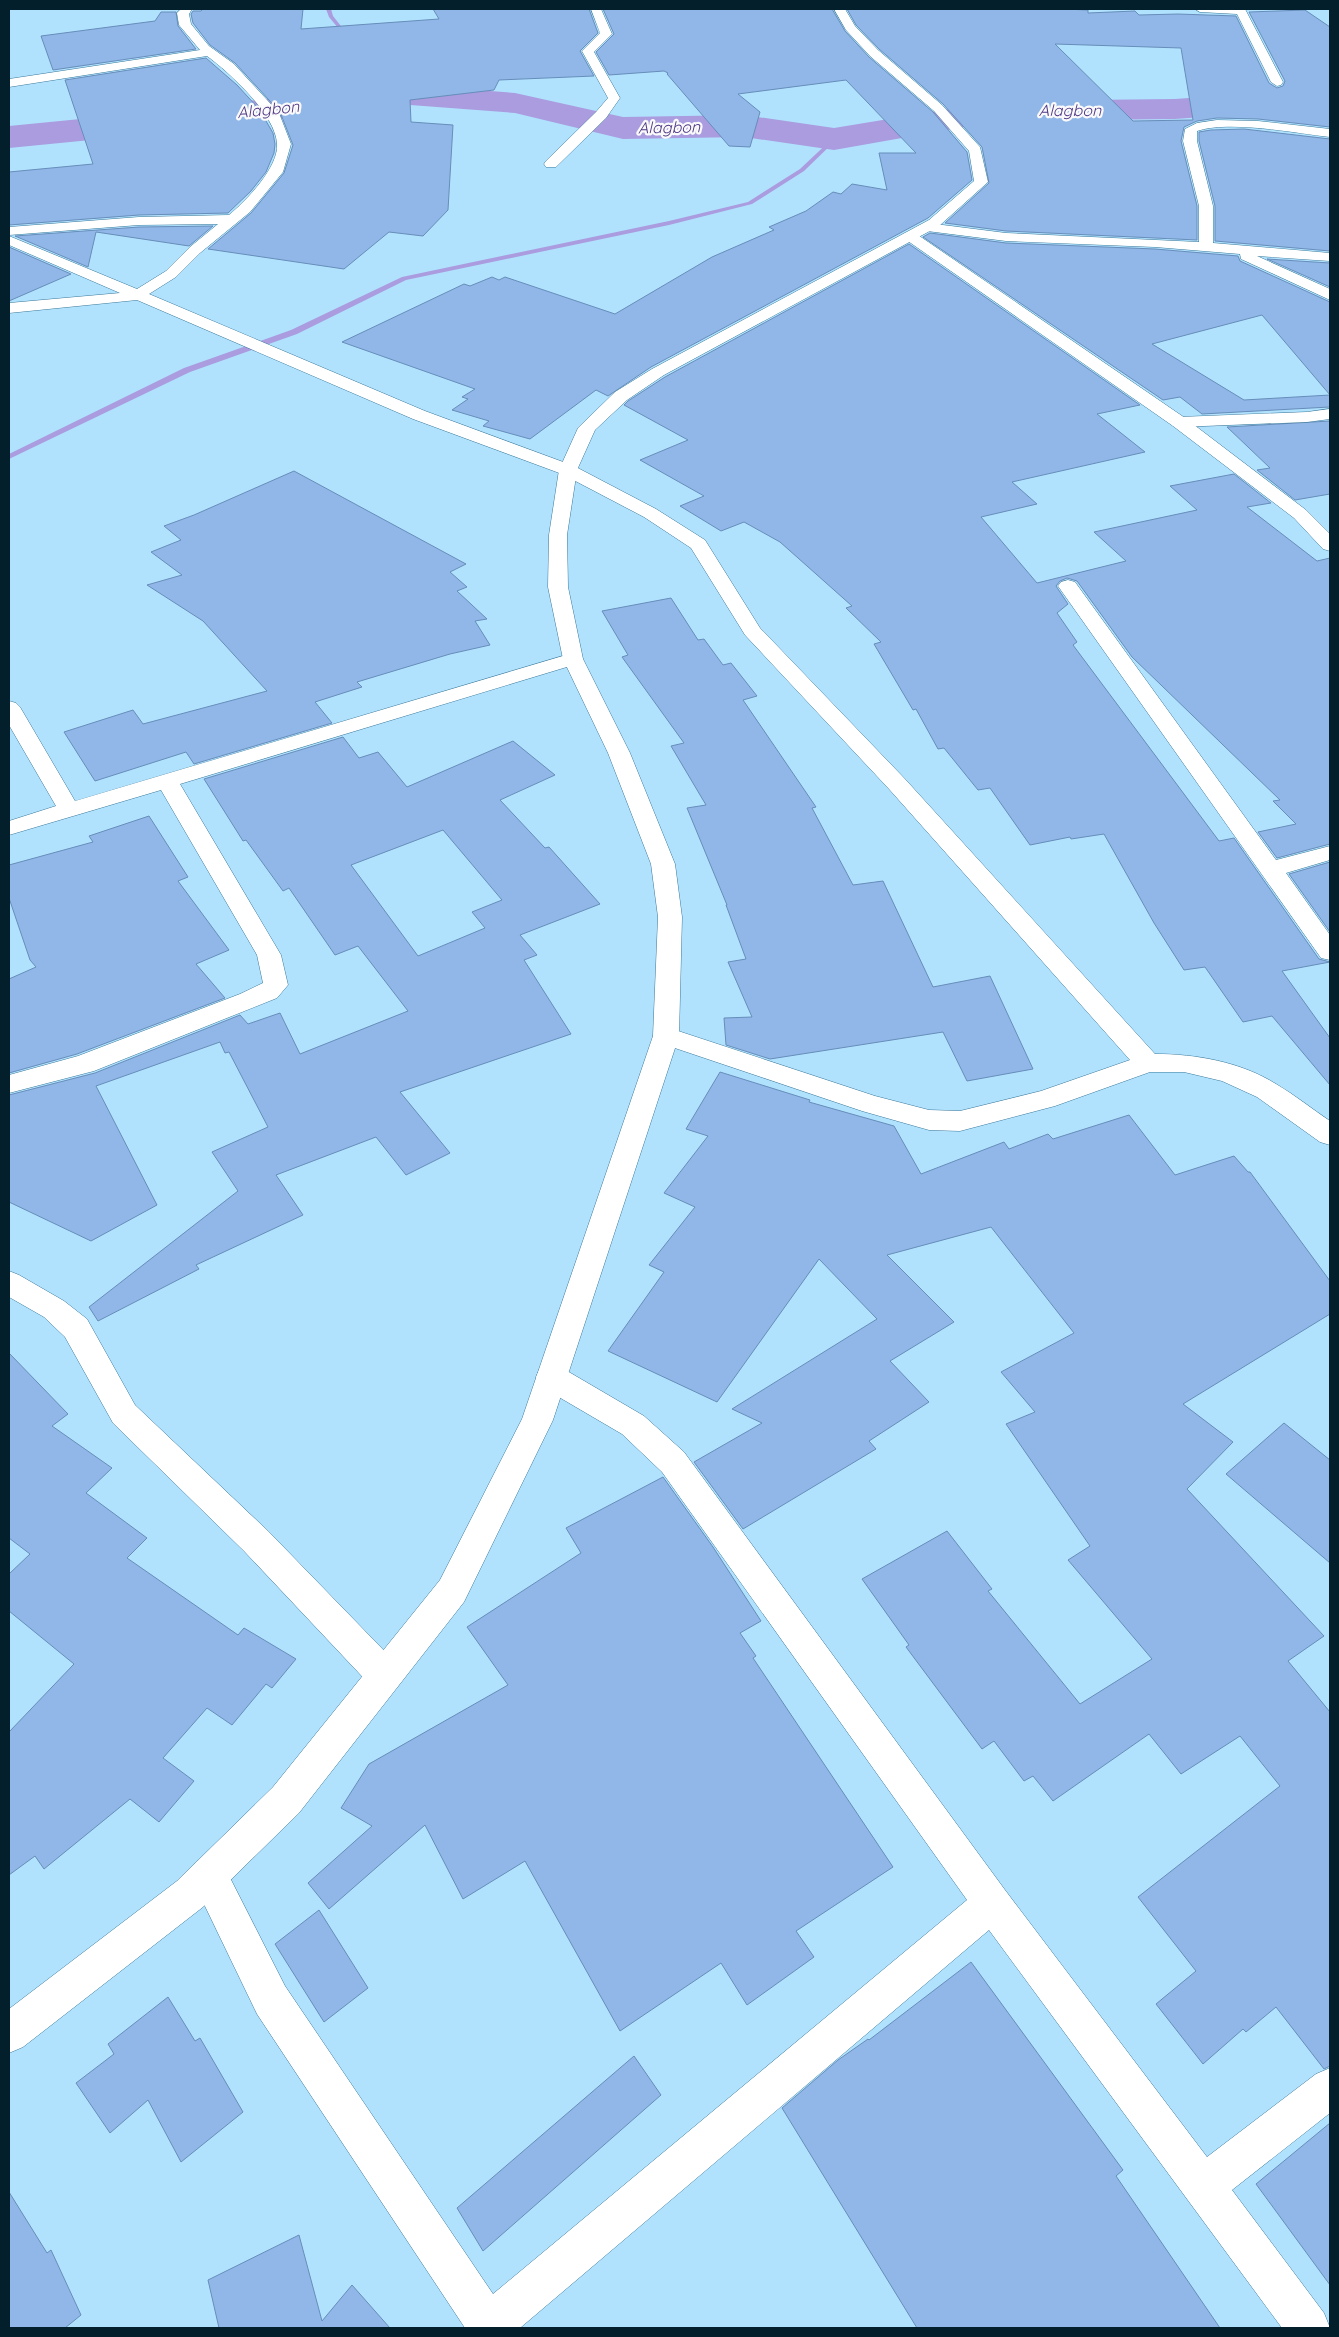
<svg xmlns="http://www.w3.org/2000/svg" width="1339" height="2337" font-family="Quicksand,sans-serif">
<rect width="100%" height="100%" fill="#b0e2fe"/>
<g fill="none" stroke-linecap="round" stroke-linejoin="round">
<path fill="#aa9cdf" fill-rule="evenodd" d="M326,9H331L333,16L352,40H348L329,17Z
M834,137L836,140L804,171L752,204L669,225L406,280L297,334L190,372L9,459V454L184,368L291,330L402,277L669,221L748,202L800,169Z"/>
<path fill="#aa9cdf" fill-rule="evenodd" d="M397,84L515,93L623,117L744,115L834,128L998,101L1175,99L1330,88V108L1175,119L998,121L834,150L744,137L623,139L515,113L397,104L152,134L9,148V126L152,112Z"/>
</g>
<path fill="#90b7e7" stroke="#678dba" fill-rule="evenodd" d="M203,9H303L301,29L439,19L433,9H589L598,33L580,51L594,76L499,80L494,90L410,100L411,122L453,125L448,210L423,236L389,232L344,269L208,249L251,213L284,173L293,145L280,112L235,63L210,45L193,23L191,14L193,11H201Z
M603,9H832L845,31L869,57L933,112L967,152L972,180L928,218L651,367L608,396L596,390L530,439L483,426L489,421L452,410L468,399L462,397L475,389L342,342L464,284L470,286L492,277L499,280L505,277L615,314L712,257L774,230L769,227L806,211L833,192L841,194L852,184L887,190L879,153H916L846,80L738,94L760,112L750,147L729,146L667,74L668,73L664,71L609,75L596,52L614,34Z
M847,9H1064L1088,10V13L1135,11L1139,15L1178,14L1236,16L1269,83L1277,88L1283,86L1285,81L1249,12L1305,10L1330,27V127L1258,119L1217,118L1197,121L1184,127L1181,141L1197,206V240L1006,231L945,223L989,183L982,147L943,104L879,49L856,25ZM1055,44L1181,48L1193,120L1133,121Z
M161,12H176L178,26L196,49L53,70L41,36L155,21Z
M206,58L237,85L259,109L273,133L275,144L274,153L266,172L251,191L228,213L139,215L9,225V172L93,164L65,80Z
M1244,129L1330,139V251L1215,241V206L1199,141V132L1211,130Z
M213,226L189,246L96,232L88,267L15,236L139,227Z
M930,233L1006,243L1155,249L1238,256L1240,261L1330,302V395L1262,315L1152,344L1244,400L1330,395V407L1202,414L1180,397L1163,400L923,237Z
M909,244L1140,405L1097,414L1145,452L1012,482L1037,504L981,517L1037,583L1126,561L1094,532L1197,510L1170,486L1234,474L1271,503L1247,507L1317,561L1330,558V844L1277,858L1258,832L1296,824L1273,801L1280,800L1132,657L1077,581L1067,578L1060,581L1056,586L1068,604L1057,613L1077,642L1073,645L1219,841L1234,838L1319,959L1330,962L1282,971L1330,1038V1085L1272,1016L1243,1022L1205,967L1184,970L1154,923L1104,834L1071,839L1070,837L1030,845L990,788L978,790L944,748L938,749L916,709L913,710L874,644L881,642L846,608L852,606L780,542L744,522L721,531L680,506L704,496L640,460L688,440L624,405L628,401L665,377Z
M9,247L71,274L9,301Z
M1267,259L1330,263V287Z
M1330,421V494L1295,500L1257,470L1270,468L1227,427Z
M294,471L466,564L450,572L467,587L457,591L487,619L475,621L490,645L450,654L357,682L362,687L315,702L332,723L194,764L186,752L95,781L64,732L133,710L143,724L267,691L203,621L147,585L182,575L151,552L181,540L164,526L194,515Z
M671,598L698,640L704,639L723,665L731,663L757,696L743,700L816,807L812,808L853,885L883,881L933,987L990,976L1033,1069L967,1081L943,1032L770,1059L726,1045L724,1018L752,1017L728,962L746,959L726,905H727L687,808L706,805L671,746L684,743L622,657L628,655L602,611Z
M343,737L359,758L378,752L407,787L513,741L555,775L500,800L545,848L549,847L600,904L520,935L537,955L524,960L571,1034L400,1092L450,1153L406,1175L376,1137L276,1175L303,1215L196,1265L199,1269L98,1321L89,1307L238,1191L212,1152L268,1127L229,1052L225,1053L220,1042L96,1086L157,1205L91,1241L9,1202V1095L95,1073L240,1015L248,1024L280,1013L300,1054L408,1011L358,946L335,955L289,888L283,891L246,840L243,841L204,779ZM443,830L502,900L472,912L485,928L418,956L351,865Z
M149,816L188,877L178,881L229,950L196,964L225,998L77,1054L9,1073V979L36,967L30,960L9,898V865L93,842L89,836Z
M1330,862V932L1289,874Z
M720,1072L810,1100L809,1102L894,1126L921,1174L1004,1142L1009,1149L1048,1134L1053,1139L1129,1115L1175,1175L1234,1156L1248,1172H1250L1330,1281V1314L1183,1404L1233,1442L1187,1489L1324,1636L1288,1661L1330,1712V2066L1324,2069L1276,2007L1246,2032L1243,2029L1203,2064L1156,2004L1196,1971L1138,1897L1280,1786L1240,1736L1181,1774L1149,1734L1053,1801L1033,1776L1024,1781L994,1741L982,1749L906,1647L909,1645L862,1579L947,1531L992,1589L988,1591L1080,1704L1152,1659L1068,1560L1090,1546L1006,1424L1035,1412L1001,1372L1074,1333L991,1227L887,1255L954,1322L890,1361L929,1402L869,1441L876,1449L743,1529L694,1462L762,1423L732,1409L877,1319L819,1259L717,1402L608,1351L664,1272L649,1265L695,1207L664,1193L708,1136L686,1129Z
M9,1353L68,1414L52,1426L112,1468L86,1493L147,1538L127,1558L238,1635L244,1628L296,1659L272,1688L266,1684L232,1725L207,1708L163,1758L194,1781L159,1822L130,1799L44,1869L35,1856L9,1875V1732L74,1664L9,1611V1574L30,1554L9,1538Z
M1284,1423L1330,1460V1563L1226,1474Z
M663,1477L713,1547L761,1621L740,1633L756,1656L753,1658L893,1867L796,1931L814,1957L747,2005L721,1963L620,2031L525,1861L463,1899L425,1825L329,1909L308,1883L372,1826L341,1808L369,1764L508,1685L467,1627L581,1553L566,1528Z
M319,1910L368,1988L324,2022L275,1944Z
M971,1962L1123,2170L1116,2176L1220,2328H917L782,2108L838,2060L868,2039L869,2040Z
M168,1997L195,2041L200,2038L243,2112L181,2162L148,2100L110,2133L76,2083L114,2054L108,2044Z
M634,2056L661,2095L483,2251L457,2208Z
M1330,2123V2285L1256,2184Z
M9,2192L47,2253L51,2250L81,2315L65,2328H9Z
M299,2235L322,2321L352,2285L390,2328H219L208,2280Z"/>
<g fill="none" stroke-linecap="round" stroke-linejoin="round">
<defs>
<path id="minor" d="M181,9H192L189,14L191,24L209,46L234,64L279,113L291,144L283,172L250,212L200,253L176,277L149,294L425,411L574,466L656,509L705,540L760,628L905,779L1155,1054C1196,1054 1241,1062 1276,1084C1295,1095 1312,1109 1330,1121V1145L1320,1142L1257,1097L1222,1081L1184,1072H1150L1055,1106L960,1131L929,1130L862,1111L657,1042L653,1036L657,1030L666,1027L875,1096L929,1110L960,1111L1041,1091L1130,1060L889,789L745,635L691,548L644,517L562,474L413,419L137,300L9,313V303L120,293L9,245V236L137,289L166,271L190,247L218,224L139,225L9,235V227L139,217L229,215C246,201 279,167 277,144C276,115 229,72 207,56L9,87V79L200,50L179,25L177,13Z
M591,9H601L612,34L594,52L620,98L606,118L556,167H546L544,164L546,161L596,112L608,98L582,51L600,33Z
M1195,9H1245L1283,82L1281,85L1277,86L1271,82L1237,14L1200,12Z
M1217,120L1258,121L1330,129V137C1295,133 1229,120 1197,131V141L1213,206V243L1330,253V261L1257,256L1330,289V300L1241,259L1240,254L1155,247L1006,241L927,231L920,227L927,223L1006,233L1199,242V206L1183,141L1185,129L1197,123Z
M1330,409V419L1307,422L1179,427L1173,426L1170,422L1173,418L1179,417L1307,412Z
M1068,580L1075,582L1276,860L1330,846V860L1286,873L1330,935V960L1321,958L1058,586L1061,582Z
M573,653L580,655L583,659L580,663L180,784L281,955L288,985L277,998L94,1071L9,1093V1075L78,1056L240,994L263,983L257,955L161,790L9,835V821L56,806L9,725V701L16,703L20,707L75,801Z
M9,1271L19,1275L64,1301L87,1319L135,1405L268,1531L397,1664L402,1676L397,1688L385,1692L373,1688L244,1551L113,1423L65,1337L44,1317L9,1297Z
M551,1364L562,1368L644,1416L684,1452L1005,1890L1207,2157L1316,2074L1330,2068V2113L1232,2190L1324,2313L1330,2328H1282L989,1930L520,2328H465L257,2014L190,1875L196,1862L209,1856L222,1862L285,1986L493,2294L967,1900L662,1472L622,1434L540,1386L536,1377L540,1368Z"/>
<path id="tertiary" d="M910,232L915,233L1185,418L1306,510L1330,534V551L1323,549L1294,518L1173,426L905,239L903,236L905,233Z"/>
<path id="primary" d="M834,9H845L855,26L878,50L942,105L980,147L988,182L939,226L664,375L627,400L595,430L577,470L567,535L568,587L583,659L630,753L675,864L682,917L679,1036L553,1420L464,1602L299,1813L203,1907L23,2047L9,2053V2009L177,1881L273,1787L440,1580L522,1419L653,1036L658,917L651,864L608,753L563,659L548,587L549,535L559,470L578,428L615,392L652,369L929,220L974,181L969,151L934,111L870,56L846,30Z"/>
</defs>
<use href="#minor" stroke="#3b799a" stroke-width="1"/>
<use href="#tertiary" stroke="#3b799a" stroke-width="1"/>
<use href="#primary" stroke="#3b799a" stroke-width="1"/>
<use href="#minor" fill="#fff" fill-rule="evenodd"/>
<use href="#tertiary" fill="#fff" fill-rule="evenodd"/>
<use href="#primary" fill="#fff" fill-rule="evenodd"/>
</g>
<g text-anchor="middle" dominant-baseline="central" stroke-width="4.5" stroke-linejoin="round" paint-order="stroke">
<g font-size="16" font-style="italic" fill="#4f3787" stroke="#fafafa">
<text transform="translate(268 109) rotate(-6)">Alagbon</text>
<text x="1070" y="110">Alagbon</text>
<text transform="translate(669 127) rotate(-1)">Alagbon</text>
</g>
</g>
<rect width="1339" height="2337" fill="none" stroke="#041f2c" stroke-width="20"/>
</svg>
